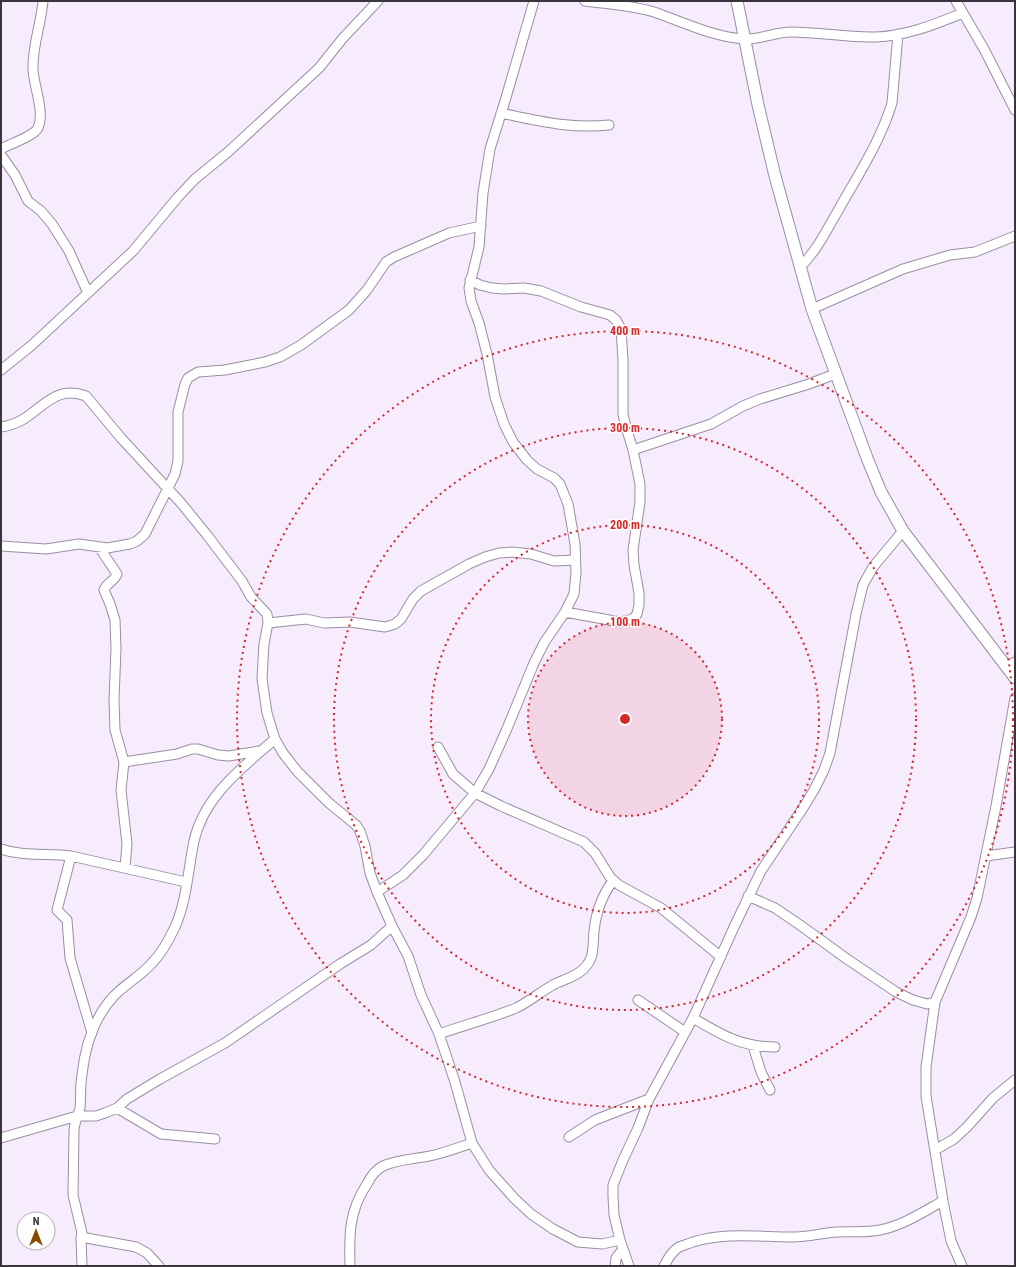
<svg xmlns="http://www.w3.org/2000/svg" width="1016" height="1267" font-family="'Roboto Condensed',sans-serif">
<rect width="100%" height="100%" fill="#f7ecfe"/>
<g fill="none" stroke-linecap="round" stroke-linejoin="round">
<defs>
<path id="minor" d="M585,1C608,4 631,5 654,12C683,22 713,37 744,39C758,40 776,32 791,32C820,32 848,38 876,37C907,36 935,24 963,13
M956,1L984,49L1015,110
M501,113C539,121 570,129 609,125
M1,149C10,144 34,136 38,128C45,112 34,87 33,70C32,46 41,25 43,1
M1,155L15,175L28,201L41,211L52,224L69,251L88,293
M800,267C817,251 827,229 839,209C858,175 881,140 892,103L898,34
M470,280L480,285L492,288L504,289L524,288L541,291L581,307L610,315L616,320L621,329L623,360V414L626,427L633,450L640,484V502L633,550L634,565L639,593V605L637,614L633,619L620,622L565,612
M812,309L903,269L950,255L975,252L1015,236
M1,370L32,345L133,251L178,197L195,179L228,152L319,68L343,38L378,1
M1,427C8,426 15,424 22,420C44,407 56,385 86,396L121,438L181,503L207,535L242,581L251,597L267,614L268,623L264,644L262,679L267,713L275,739L283,753L297,771L329,803L356,825L360,831L365,846L370,873L377,892L392,926L408,956L421,995L439,1034L455,1082L472,1143L489,1170L514,1198L531,1214L553,1229L578,1242L602,1244L620,1240
M633,450L711,424L743,406L760,399L809,384L835,374
M1,546L46,549L79,544L107,548L130,544L137,541L145,534L175,474L178,461V412L185,384L188,378L198,372L225,370L265,362L280,357L301,345L349,310L367,290L386,262L394,257L449,233L481,226
M99,547L117,574C114,582 106,583 104,590L110,604L115,620L116,649L114,700L115,730L124,762L121,790L127,844L125,868
M268,623L306,619L324,623L350,622L385,627L395,624L401,619L413,599L421,591L469,564L485,557L499,553L512,552L531,554L554,561L575,560
M1006,666L1015,662
M438,747L453,774L475,793L501,806L584,842L595,853L610,877L619,885L661,908L721,957
M124,762L177,754L192,749H198L218,755L229,756L259,751
M1,849C24,857 48,853 71,856L186,882
M71,856L57,910L67,920L70,958L92,1033
M986,856L1015,852
M377,892L403,875L423,855L475,793L489,769L506,731L534,663L544,643L565,612L574,594L576,573L575,544L568,504L560,484L554,478L537,469L527,460L513,442L504,424L495,397L487,354L479,323L471,301L469,288L479,247L483,193L490,149L505,101L534,1
M748,896L775,908L800,925L847,959L896,992L913,1000L927,1004L935,1002
M638,1000L685,1032
M693,1018C722,1035 741,1047 775,1047
M439,1034C464,1025 492,1018 516,1008C529,1002 540,992 553,985C567,978 584,975 591,958C594,949 593,940 594,931C596,913 602,895 613,881
M753,1046L761,1072L770,1090
M117,1108L161,1134L215,1139
M569,1137L595,1120L649,1099
M1,1138L77,1116H96L105,1113L117,1108L127,1099L160,1079L225,1043L340,964L371,945L392,926
M935,1150L954,1139L967,1127L993,1098L1015,1080
M81,1237L136,1247L147,1253L159,1266
M82,1266L81,1237L82,1233L73,1195L74,1131C74,1123 78,1116 80,1108C81,1097 80,1086 82,1075C85,1047 94,1018 113,997C125,984 141,976 152,963C162,953 169,940 175,927C187,900 188,870 194,841C204,796 242,768 275,739
M350,1266C349,1234 349,1211 367,1184C371,1176 375,1170 383,1166C398,1159 418,1159 434,1155C447,1152 460,1147 472,1143
M615,1266L616,1258L623,1249
M629,1266L620,1240L614,1215L613,1196V1185L623,1160L638,1128L649,1099L693,1018L734,927L761,871L803,808L814,790L824,770L830,753L856,614L863,585L873,567L903,531
M664,1266C668,1259 671,1252 679,1247C683,1245 688,1244 693,1242C725,1232 759,1237 792,1237C808,1237 822,1233 837,1232C852,1231 865,1233 880,1230C902,1226 923,1212 943,1201
M962,1266L951,1241L943,1201L926,1096V1067L935,1002L971,917L977,898L996,806L1015,698"/>
<path id="major" d="M737,1L758,105L775,176L812,309L867,458L881,492L903,531L1015,678"/>
</defs>
<use href="#minor" stroke="#9a8ea2" stroke-width="11"/>
<use href="#major" stroke="#9a8ea2" stroke-width="13"/>
<use href="#minor" stroke="#fff" stroke-width="9"/>
<use href="#major" stroke="#fff" stroke-width="11"/>
</g>
<circle cx="625" cy="719" r="97" fill="#d62828" fill-opacity=".12"/>
<g fill="none" stroke="#d62828" stroke-width="2" stroke-dasharray="2 4">
<circle cx="625" cy="719" r="97"/>
<circle cx="625" cy="719" r="194"/>
<circle cx="625" cy="719" r="291"/>
<circle cx="625" cy="719" r="388"/>
</g>
<circle cx="625" cy="719" r="6" fill="#d62828" stroke="#fefefe" stroke-width="2"/>
<g font-size="12" text-anchor="middle" font-weight="bold" fill="#d62828" stroke="#fefefe" stroke-width="3" stroke-linejoin="round" paint-order="stroke">
<text x="625" y="335">400 m</text>
<text x="625" y="432">300 m</text>
<text x="625" y="529">200 m</text>
<text x="625" y="626">100 m</text>
</g>
<rect width="1016" height="1267" fill="none" stroke="#3a353d" stroke-width="4"/>
<g transform="translate(36 1231)"><circle r="19" fill="#fefefe" stroke="#b0aeb1"/>
<path d="M0-3L7 15L0 10L-7 15Z" fill="#854b00"/>
<text y="-6" font-size="11" font-weight="bold" text-anchor="middle" fill="#3a353d">N</text>
</g>
</svg>
